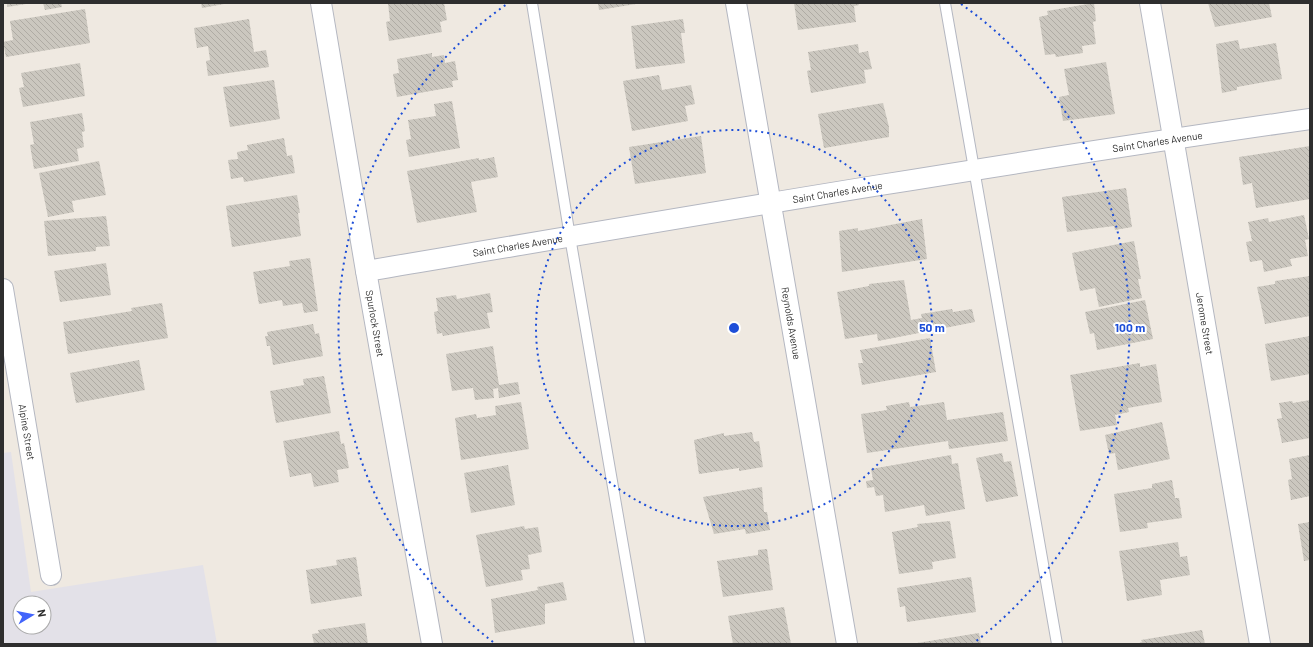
<svg xmlns="http://www.w3.org/2000/svg" width="1313" height="647" font-family="Barlow,sans-serif">
<defs>
<pattern id="building-back-hatch" width="6" height="6" patternUnits="userSpaceOnUse"><rect width="6" height="6" fill="#cbc7bf"/><path d="M-1 5l2 2M0 0l6 6M5-1l2 2" fill="none" stroke="#afaba4"/></pattern>
</defs>
<rect width="100%" height="100%" fill="#efe9e1"/>
<path fill="#e3e1e8" fill-rule="evenodd" d="M11,452L31,592L203,565L217,644H3V453ZM20,603H44V627H20Z"/>
<path fill="url(#building-back-hatch)" d="M7,3H26V4L7,7Z
M43,3H61L62,7L45,10Z
M201,3H224V4L202,8Z
M388,3H444L447,20L440,22L442,32L389,41L386,22L390,21Z
M598,3H636V4L599,10Z
M794,3H858L859,5L854,6L856,22L798,30Z
M1094,3L1096,21L1093,22L1096,44L1082,46L1083,53L1056,57L1055,54L1045,55L1039,17L1048,15L1047,11Z
M1208,3H1269L1272,17L1215,27Z
M85,9L90,43L6,57L3,42L13,40L10,21Z
M249,19L254,52L266,50L269,67L208,76L206,61L210,60L208,46L197,48L194,28Z
M683,19L685,33H681L685,63L636,69L631,26Z
M1238,40L1240,49L1276,43L1282,79L1237,87V90L1222,93L1216,44Z
M858,44L859,53L868,51L872,69L864,70L866,83L811,93L807,71L811,70L808,52Z
M432,53V57L444,55L445,63L455,61L458,80L452,81L453,87L397,97L393,74L399,73L397,59Z
M1106,62L1115,114L1063,121L1059,97L1069,95L1064,69Z
M80,63L85,96L23,107L19,88L24,87L21,73Z
M659,75L662,90L691,85L695,104L685,106L688,121L632,131L623,81Z
M274,80L280,119L230,127L223,87Z
M452,101L460,148L409,157L406,140L411,139L408,120L436,116L434,104Z
M883,103L889,127V137L824,148L818,114Z
M82,113L85,131L82,132L84,147L77,149L79,161L34,169L30,145L34,144L30,122Z
M701,136L706,173L635,184L629,147Z
M284,138L287,156L292,155L295,173L244,182L243,177L231,179L228,160L238,159L237,152L248,150L247,145Z
M1310,146V199L1256,208L1252,183L1243,185L1239,157Z
M494,157L498,177L471,182L477,212L417,223L407,171L479,158V160Z
M99,161L106,195L72,201L74,212L48,217L39,173Z
M1126,188L1132,227L1115,230L1114,226L1067,232L1062,197Z
M297,195L300,213H298L301,236L232,247L226,206Z
M1304,215L1309,239L1305,240L1308,256L1290,259L1292,266L1264,272L1262,260L1250,262L1246,242L1252,241L1248,222L1268,218L1269,222Z
M106,216L110,246L96,247V251L48,256L44,221Z
M922,219L927,259L842,272L839,231L858,228V231Z
M1134,241L1141,279H1138L1142,298L1099,307L1095,288L1080,291L1072,253Z
M310,258L318,311L304,313L302,303L283,306L282,300L259,304L253,272L290,266L289,261Z
M106,263L111,295L60,302L54,271Z
M1310,276V316L1265,324L1257,287L1275,284V281Z
M904,280L911,320L922,318L921,314L952,309L953,312L972,309L975,322L878,341L877,334L845,339L837,292L869,286V284Z
M490,293L493,312L487,313L490,328L443,336L442,333L437,334L434,312L438,311L436,298L456,295L457,299Z
M1145,300L1153,339L1097,350L1094,333L1090,334L1085,312Z
M162,303L168,338L68,354L63,322L132,311L131,308Z
M313,324L315,334L319,333L323,356L273,365L270,346H267L265,336H268L267,332Z
M1310,336V374L1271,381L1265,344Z
M930,338L936,372L862,385L858,363H863L860,350Z
M493,346L499,385L518,382L520,394L499,398L498,388L493,389L494,398L475,400L473,388L452,391L446,354Z
M139,360L145,390L76,403L70,373Z
M1140,363V367L1156,364L1162,402L1128,408L1129,412L1115,415L1117,425L1080,431L1070,375Z
M324,376L331,413L276,423L270,391L304,385L303,379Z
M1310,400V438L1282,443L1277,419L1282,418L1279,403L1292,401L1293,403Z
M521,402L529,449L461,460L455,418L476,414L477,418L496,415L495,406Z
M909,402L910,407L944,402L947,420L1003,412L1008,441L949,449L948,441L867,453L861,414L887,410L886,406Z
M1162,422L1170,459L1118,470L1115,453L1109,454L1105,435Z
M339,431L341,444L344,443L349,468L337,470L339,482L314,487L311,473L290,477L283,441Z
M752,432L754,442L759,441L763,467L739,471V468L699,474L694,440L724,433V436Z
M1002,453L1004,462L1011,461L1018,496L986,502L976,458Z
M951,455L952,464L958,463L965,509L926,516L924,505L885,512L883,495L876,496L874,487L867,488L866,481L873,480L871,469Z
M1310,455V496L1291,500L1288,480L1292,479L1289,459Z
M508,465L515,505L471,513L464,473Z
M1172,480L1175,498H1179L1182,518L1147,523L1148,528L1120,532L1114,494L1152,488V484Z
M762,487L764,512H767L770,530L746,534L745,529L714,534L703,497Z
M950,521L956,558L932,562L933,569L899,574L892,532L918,527L917,524Z
M1310,522V560L1304,561L1298,524Z
M524,526L525,529L538,527L542,552L528,555L530,569L521,570L523,580L486,587L476,535Z
M1178,542L1180,557L1187,556L1190,575L1160,580L1162,595L1127,601L1119,551Z
M767,549L773,590L723,597L717,561L758,555V550Z
M356,557L362,596L311,604L306,570L337,565L336,560Z
M971,577L976,612L907,622L905,606L900,607L897,588Z
M563,582L567,600L545,604V624L495,633L491,599L538,590L537,587Z
M784,607L791,644H733L728,616Z
M365,623L368,644H314L312,634L319,633L318,630Z
M1202,630L1205,644H1137L1142,642L1141,640Z
M979,633L981,644H917V643Z"/>
<g fill="none" stroke-linecap="round" stroke-linejoin="round">
<defs>
<path id="service" d="M532,3L570,237L640,644
M945,3L1057,644"/>
<g id="minor">
<path id="s1" d="M321,3L366,271L432,644"/>
<path id="s2" d="M736,3L847,644"/>
<path id="s3" d="M1150,3L1260,644"/>
<path id="s4" d="M366,271C680,218 995,164 1310,119"/>
<path id="s5" d="M3,289L51,575"/>
</g>
</defs>
<use href="#service" stroke="#b4b7c1" stroke-width="12"/>
<use href="#minor" stroke="#b4b7c1" stroke-width="22"/>
<use href="#service" stroke="#fff" stroke-width="10"/>
<use href="#minor" stroke="#fff" stroke-width="20"/>
</g>
<g fill="none" stroke="#1d4ed8" stroke-width="2" stroke-dasharray="2 4">
<circle cx="734" cy="328" r="198"/>
<path d="M493 642A396 396 0 0 1 507 4M961 4A396 396 0 0 1 975 642"/>
</g>
<g text-anchor="middle" dominant-baseline="central" stroke-width="4" stroke-linejoin="round" paint-order="stroke">
<g font-size="10" fill="#2e2e2e" stroke="#fff">
<text stroke="none"><textPath href="#s4" startOffset="802">Saint Charles Avenue</textPath></text>
<text stroke="none"><textPath href="#s4" startOffset="478">Saint Charles Avenue</textPath></text>
<text stroke="none"><textPath href="#s4" startOffset="154">Saint Charles Avenue</textPath></text>
<text stroke="none"><textPath href="#s1" startOffset="325">Spurlock Street</textPath></text>
<text stroke="none"><textPath href="#s2" startOffset="325">Reynolds Avenue</textPath></text>
<text stroke="none"><textPath href="#s3" startOffset="325">Jerome Street</textPath></text>
<text stroke="none"><textPath href="#s5" startOffset="145">Alpine Street</textPath></text>
</g>
</g>
<circle cx="734" cy="328" r="6" fill="#1d4ed8" stroke="#fff" stroke-width="2"/>
<g font-size="12" text-anchor="middle" font-weight="bold" fill="#1d4ed8" stroke="#fff" stroke-width="4" stroke-linejoin="round" paint-order="stroke">
<text x="932" y="332">50 m</text>
<text x="1130" y="332">100 m</text>
</g>
<rect width="1313" height="647" fill="none" stroke="#2e2e2e" stroke-width="8"/>
<g transform="translate(32 615) rotate(80)"><circle r="19" fill="#ffffff" stroke="#ababab"/>
<path d="M0-3L7 15L0 10L-7 15Z" fill="#4264fb"/>
<text y="-6" font-size="11" font-weight="bold" text-anchor="middle" fill="#2e2e2e">N</text>
</g>
</svg>
